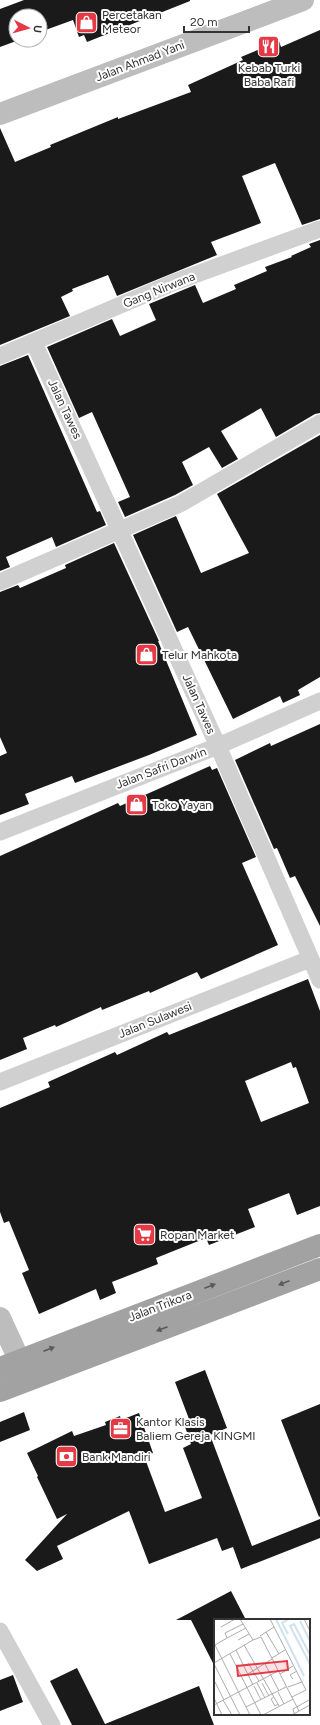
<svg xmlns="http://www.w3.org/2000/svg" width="320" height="1725" font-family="Figtree,sans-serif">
<rect width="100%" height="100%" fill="#fff"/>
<path fill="#1a1a1a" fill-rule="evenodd" d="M24,0H190V1L87,42L84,35L79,37L73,20L40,32V16H16V40H19L0,47V9Z
M320,30V219L302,225L275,163L242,176L261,223L211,242L217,255L117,296L108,275L72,289L73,291L61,297L70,316L0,345V128L15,162L51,147L50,145L118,117V119L191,92L188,85L243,60L241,57L279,41L281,47Z
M320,240V413L315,414L276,437L261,408L221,431L238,459L222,468L209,447L182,462L193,485L175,495L125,517L118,502L130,497L92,412L79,418L47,347L112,319L120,336L156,320L149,304L195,285L203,303L236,289L234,285L267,271L265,267L292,257L291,256L311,247L309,244Z
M28,355L97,512L100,511L106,525L56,547L52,537L6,557L10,567L0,571V366Z
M320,435V677L298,690L300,695L283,703L280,696L233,719L188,627L177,632L133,535L176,516L201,573L249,553L217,494Z
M114,543L159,641H158L197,735L149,755L75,783L72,776L25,794L29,804L0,815V756L7,753L0,737V592L18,585L20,588L66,568L65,565Z
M320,724V926L295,876L290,878L277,848L274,849L235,760L270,743L271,746Z
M210,766L212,770L217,768L256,857L242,863L278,945L201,979L197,972L150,993L149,991L102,1010L101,1007L56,1027L55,1025L23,1038L27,1049L0,1060V856L118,803L120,806Z
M308,979L320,1011V1206L297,1215L289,1193L248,1209L255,1227L209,1245L206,1238L156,1258L158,1264L112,1282L116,1293L100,1300L96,1289L39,1314L22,1273L29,1270L9,1221L4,1223L0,1212V1108L50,1087L48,1082L115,1052L117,1055L167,1032L169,1035ZM291,1062L293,1068L296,1067L309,1103L261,1122L245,1081Z
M205,1370L227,1428L210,1435L252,1546L320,1519V1538L241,1569L233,1547L222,1551L217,1538L149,1564L129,1511L57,1546L63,1559L37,1571L25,1560L67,1514L57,1519L37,1477L38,1476L27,1453L72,1431L74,1436L106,1425L105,1422L120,1416L121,1420L139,1413L153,1453L144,1456L165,1512L202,1498L183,1448L191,1444L183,1421L189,1419L175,1382Z
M320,1404V1516L319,1517L281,1420Z
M24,1412L30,1430L0,1442V1422Z
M231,1591L246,1620H215V1667L191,1620H176Z
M77,1668L105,1724L199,1686L214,1725H72L50,1681Z
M13,1675L23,1702L0,1711V1680Z"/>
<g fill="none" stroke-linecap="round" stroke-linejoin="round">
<path stroke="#d0d0d0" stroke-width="17" d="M34,343L218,746L320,980
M0,356L175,282L320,229
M0,582L180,504L320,423
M0,832L218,746L320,701
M0,1082L310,959
M0,1631L52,1725"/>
<path stroke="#bdbdbd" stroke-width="22" d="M0,114L303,0
M0,1318L27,1377"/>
<path stroke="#a2a2a2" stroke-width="22" d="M0,1368L320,1245
M0,1391L320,1269"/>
</g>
<defs><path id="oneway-solid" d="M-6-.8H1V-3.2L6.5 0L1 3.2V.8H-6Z"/></defs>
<g fill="#5a5a5a">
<use href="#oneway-solid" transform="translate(284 1283) rotate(159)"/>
<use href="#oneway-solid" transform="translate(210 1286) rotate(-21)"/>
<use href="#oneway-solid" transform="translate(162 1329) rotate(159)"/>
<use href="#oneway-solid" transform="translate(49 1349) rotate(-21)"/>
</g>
<defs>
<symbol id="shop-square" viewBox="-11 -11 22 22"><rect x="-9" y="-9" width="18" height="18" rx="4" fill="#e63946" stroke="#fff"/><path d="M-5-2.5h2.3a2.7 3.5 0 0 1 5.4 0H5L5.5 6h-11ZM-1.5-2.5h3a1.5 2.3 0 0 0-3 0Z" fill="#fff"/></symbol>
<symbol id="restaurant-square" viewBox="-11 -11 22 22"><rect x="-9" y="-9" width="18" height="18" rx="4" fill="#e63946" stroke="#fff"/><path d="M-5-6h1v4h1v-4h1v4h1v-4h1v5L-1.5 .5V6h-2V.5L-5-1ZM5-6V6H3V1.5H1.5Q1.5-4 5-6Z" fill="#fff"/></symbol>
<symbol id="supermarket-square" viewBox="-11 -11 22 22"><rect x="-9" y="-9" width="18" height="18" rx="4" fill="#e63946" stroke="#fff"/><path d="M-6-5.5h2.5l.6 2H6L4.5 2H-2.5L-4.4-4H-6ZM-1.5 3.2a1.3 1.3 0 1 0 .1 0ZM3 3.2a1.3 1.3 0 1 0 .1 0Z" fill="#fff"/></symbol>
<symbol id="office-square" viewBox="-11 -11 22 22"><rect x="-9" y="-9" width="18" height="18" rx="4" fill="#e63946" stroke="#fff"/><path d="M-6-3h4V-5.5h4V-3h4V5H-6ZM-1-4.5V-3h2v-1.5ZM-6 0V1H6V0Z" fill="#fff"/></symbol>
<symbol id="bank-square" viewBox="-11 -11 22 22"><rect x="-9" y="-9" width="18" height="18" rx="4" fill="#e63946" stroke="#fff"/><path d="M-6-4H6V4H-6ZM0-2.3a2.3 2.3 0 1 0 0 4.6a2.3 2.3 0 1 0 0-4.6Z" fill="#fff"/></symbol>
</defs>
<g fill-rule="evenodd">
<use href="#shop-square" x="74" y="10" width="25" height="25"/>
<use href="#restaurant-square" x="256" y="34" width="25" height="25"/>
<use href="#shop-square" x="134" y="642" width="25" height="25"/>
<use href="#shop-square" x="124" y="792" width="25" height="25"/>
<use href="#supermarket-square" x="132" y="1222" width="25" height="25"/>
<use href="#office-square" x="108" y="1416" width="25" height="25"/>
<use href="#bank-square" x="54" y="1444" width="25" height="25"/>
</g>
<g text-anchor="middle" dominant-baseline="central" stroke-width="4" stroke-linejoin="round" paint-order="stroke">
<g font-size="12" fill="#333" stroke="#fff" text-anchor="start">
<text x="102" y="15">Percetakan<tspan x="102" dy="14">Meteor</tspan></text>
<text x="269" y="68" text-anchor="middle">Kebab Turki<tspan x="269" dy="14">Baba Rafi</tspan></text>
<text x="162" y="655">Telur Mahkota</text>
<text x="152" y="805">Toko Yayan</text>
<text x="160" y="1235">Ropan Market</text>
<text x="136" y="1422">Kantor Klasis<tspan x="136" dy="14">Baliem Gereja KINGMI</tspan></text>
<text x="82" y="1457">Bank Mandiri</text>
</g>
<g font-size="12" fill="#333" stroke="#fff">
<text transform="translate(140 61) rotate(-21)">Jalan Ahmad Yani</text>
<text transform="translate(159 290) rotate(-22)">Gang Nirwana</text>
<text transform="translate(65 409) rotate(65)">Jalan Tawes</text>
<text transform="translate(199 704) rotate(66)">Jalan Tawes</text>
<text transform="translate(161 768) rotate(-21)">Jalan Safri Darwin</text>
<text transform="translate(155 1020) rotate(-22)">Jalan Sulawesi</text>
<text transform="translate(160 1306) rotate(-21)">Jalan Trikora</text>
</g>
</g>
<g transform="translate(214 1619)">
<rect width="96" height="96" fill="#fff"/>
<path fill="none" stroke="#cfe2ee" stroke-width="2" d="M62,0L90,57M86,2L96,22M74,15L68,4L75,0M96,36L80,5L76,7L96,45"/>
<path fill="none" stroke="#adadad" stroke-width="1" d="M26,0L39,21L47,18L85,92L78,96M56,0L92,71L78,78M90,0L96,12M29,5L11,14L13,19L32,9M7,8L21,0M52,13L65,35M46,17L60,8M24,21L35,15M0,24L36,96M1,26L13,19M30,26L65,87M22,31L39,66M16,35L47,96M58,39L71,31M0,44L39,21M34,44L45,62M0,45L26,96M51,45L65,72M34,55L58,40M66,55L79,47M79,60L76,56L83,52M1,63L10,81M43,64L51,79M48,64L55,77M40,67L47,81M74,68L88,63M64,73L70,85M60,78L57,80L61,87L64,85M0,79L8,96M9,81L18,96M0,86L64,52M32,88L72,68M85,92L96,86M80,94L79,90L95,81M49,96L79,80"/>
<path fill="#e63946" fill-opacity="0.15" stroke="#e63946" stroke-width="2" d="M73,42L74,51L24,57L23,47Z"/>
<rect width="96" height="96" fill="none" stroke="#333" stroke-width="2"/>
</g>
<g transform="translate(28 28) rotate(96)"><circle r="19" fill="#ffffff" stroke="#adadad"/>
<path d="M0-3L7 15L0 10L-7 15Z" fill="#e63946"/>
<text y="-6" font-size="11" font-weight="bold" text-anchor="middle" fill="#333333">U</text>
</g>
<path d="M184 26v6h65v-6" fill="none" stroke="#333333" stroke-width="2"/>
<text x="190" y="26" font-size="12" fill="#333333" stroke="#ffffff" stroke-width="3" paint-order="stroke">20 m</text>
</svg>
